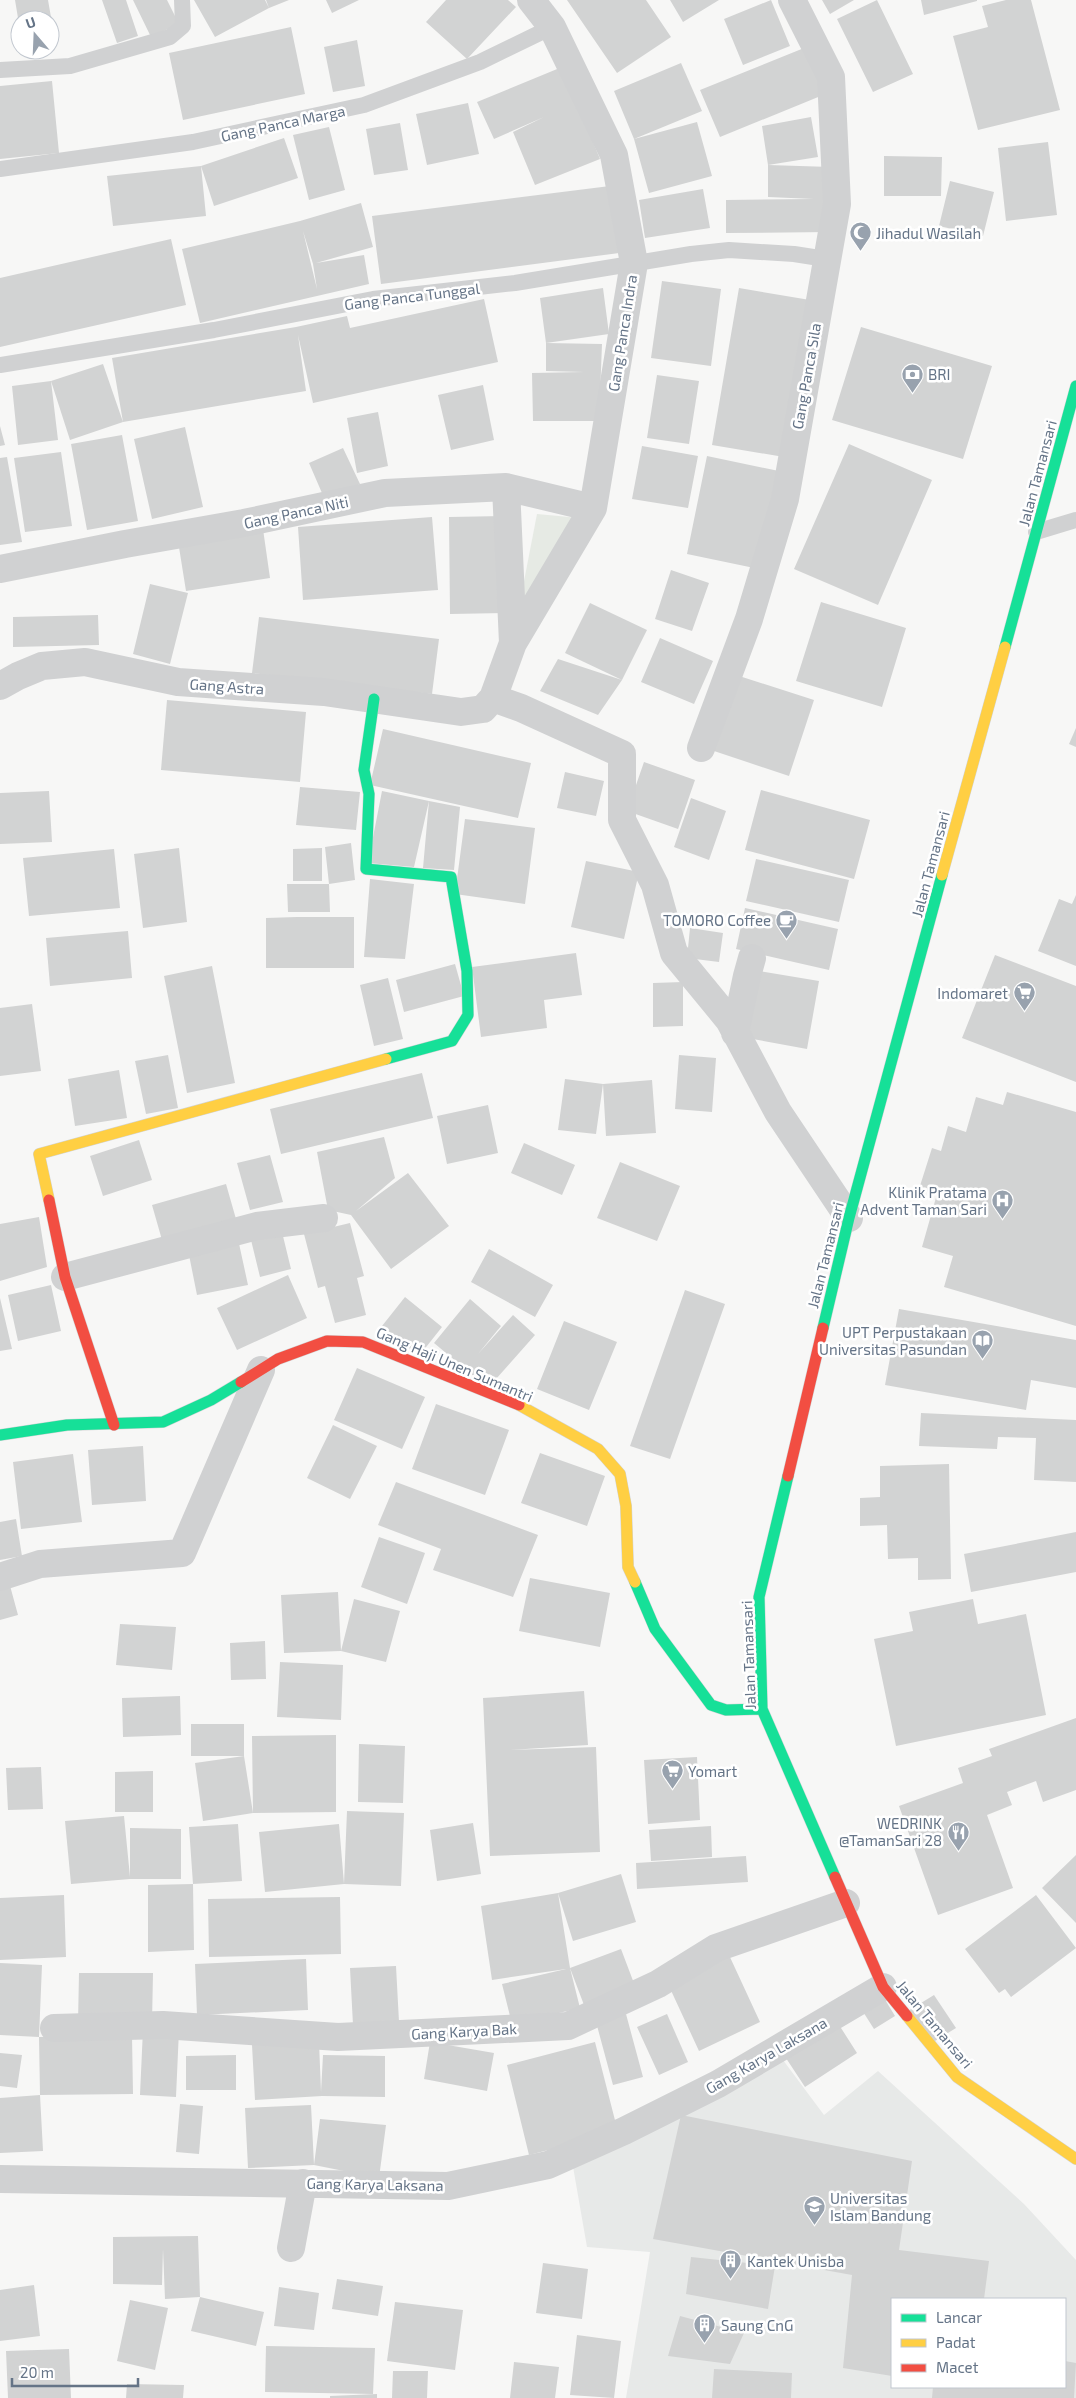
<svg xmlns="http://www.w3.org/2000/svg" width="1076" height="2398" font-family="'Exo 2',sans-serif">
<rect width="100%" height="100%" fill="#f7f7f6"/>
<path fill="#e7e9e8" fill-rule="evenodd" d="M780,2056L824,2115L878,2071L1024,2204L1076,2260V2398H626L650,2252L587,2247L572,2161ZM892,2299H1065V2387H892Z"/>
<path fill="#e6eae4" d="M537,514L580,518L519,607Z"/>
<path fill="#d2d3d3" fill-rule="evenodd" d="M15,0H48L56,46L50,47V20H20L19,24Z
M102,0H126L138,36L117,43Z
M133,0H167L179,24L151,37Z
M194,0H265L269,8L266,0H289L269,8L215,37Z
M326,0H359L332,13Z
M446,0H508L516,7L467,59L426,22Z
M567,0H646L671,37L617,73Z
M670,0H719L683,22Z
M771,0L790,46L743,65L724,19Z
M822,0H854L830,14Z
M877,0L913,74L873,92L837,19Z
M921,0H977V1L924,15Z
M1006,0H1031L1060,110L978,130L953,36L988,27L982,6Z
M291,27L305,94L183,120L169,53Z
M357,40L365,86L333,92L324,47Z
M809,46L828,93L720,137L700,90Z
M681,63L702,111L634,139L697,122L712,176L649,193L634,139L614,91Z
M562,67L600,159L535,185L513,132L544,117L494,139L477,102Z
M52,81L59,153L0,159V86Z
M468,103L479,154L427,165L416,114Z
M811,117L818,157L768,165L831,167L830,232L726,233V200L814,199L768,197V165L762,126Z
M400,123L408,170L374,175L366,129Z
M329,127L345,190L309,200L293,135Z
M284,138L298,178L214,206L201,166Z
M1048,142L1057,215L1006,221L998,148Z
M884,156L942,157L941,196H884Z
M201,166L206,216L113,226L107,176Z
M950,181L994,192L983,236L939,226Z
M618,185L627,252L381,284L372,216Z
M703,189L710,228L645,238L639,200Z
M361,203L373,247L316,263L364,255L369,284L200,323L182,249L300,221ZM303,231L313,264L317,289Z
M171,239L186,305L0,347V278Z
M662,281L721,289L711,366L651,358Z
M603,288L609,334L546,343L540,298Z
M739,288L810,300L784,457L712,445Z
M484,299L498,362L313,403L298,335L306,391L123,422L70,440L51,381L103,364L123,422L112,358L296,327L347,316L350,328Z
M861,327L992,366L963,459L832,420Z
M546,343L602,344L599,421H533L532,373L584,372L546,371Z
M657,375L699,381L689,444L647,438Z
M51,381L58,440L18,445L12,386Z
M483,385L494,440L451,450L438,395Z
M378,412L388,466L357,473L347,418Z
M0,426L5,445L0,446Z
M185,427L203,507L152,519L134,439Z
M122,435L138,521L87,530L71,444Z
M849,444L932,480L878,605L794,569Z
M642,446L698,456L688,508L632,499Z
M343,448L360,484L325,500L309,463Z
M61,452L72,526L25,532L14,458Z
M707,456L779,471L759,569L687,554Z
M7,457L22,542L0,545V458Z
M504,516L505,613L450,614L449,517Z
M432,517L438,590L303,600L298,527Z
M263,529L270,578L186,591L178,541Z
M671,570L709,583L692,631L655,619Z
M150,584L188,593L170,664L133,654Z
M821,602L906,628L882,707L796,681Z
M590,603L647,630L622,680L565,653Z
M98,615L99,645L13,647V617Z
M259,617L439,639L432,694L252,673Z
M660,638L713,661L694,704L641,682Z
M558,659L622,680L598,715L540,691Z
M736,675L814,700L789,776L711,750Z
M167,700L306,712L300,782L161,770Z
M1076,728V747L1069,744Z
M383,729L531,763L518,818L370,785Z
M644,762L695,780L678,829L627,811Z
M565,772L604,781L596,816L557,808Z
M300,787L360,792L356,830L296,825Z
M761,790L870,820L854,879L745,850Z
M49,791L52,842L0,844V793Z
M382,791L429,801L414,867L368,863Z
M691,798L726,811L709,860L674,847Z
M429,801L460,807L454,870L423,868Z
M465,819L535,828L525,904L455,894Z
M351,843L355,880L329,884L330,912H288L287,884H329L325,847Z
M179,848L187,922L143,928L134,854Z
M322,848V881H293V849Z
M114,849L120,908L29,916L23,858Z
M756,859L849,880L839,922L746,901Z
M586,861L639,872L624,939L571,927Z
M370,879L414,884L405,959L364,957Z
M1076,895V966L1038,951L1059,899L1072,904Z
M745,908L838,929L829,970L736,949Z
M297,917H354V968H266V918Z
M690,928L723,933L719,962L687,958Z
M128,931L132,978L50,986L46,938Z
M576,953L582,995L544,1000L547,1028L481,1037L472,967Z
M995,955L1076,986V1082L962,1038Z
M455,964L464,996L404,1012L396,980Z
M212,966L235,1083L187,1093L164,976Z
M759,971L819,981L807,1049L747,1038Z
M388,978L403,1039L374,1046L360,985Z
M683,982V1026L653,1027V983Z
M32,1004L41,1071L0,1076V1008Z
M168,1055L178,1108L146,1114L135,1061Z
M679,1055L716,1058L712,1112L675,1109Z
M119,1070L127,1118L75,1126L68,1079Z
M422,1073L433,1118L281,1154L270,1109Z
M565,1079L603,1084L652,1080L656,1133L606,1136L603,1084L596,1134L558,1130Z
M1007,1092L1076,1112V1326L944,1287L953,1256L922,1247L937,1194L919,1189L932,1148L941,1151L948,1126L966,1132L976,1097L1003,1105Z
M488,1105L498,1153L447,1164L437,1116Z
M384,1137L395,1178L356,1211L408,1173L449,1226L391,1269L351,1215L328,1210L317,1152Z
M139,1140L152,1180L103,1196L90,1156Z
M524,1143L575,1165L562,1195L511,1173Z
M270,1155L283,1202L250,1210L237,1163Z
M620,1162L680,1186L657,1241L597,1218Z
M226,1184L236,1219L162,1240L152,1205Z
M39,1217L47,1267L0,1281V1224Z
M350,1223L364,1276L357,1278L366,1315L335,1323L325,1286L318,1288L304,1234Z
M282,1232L291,1269L260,1277L251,1240Z
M238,1239L248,1285L197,1295L188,1250Z
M489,1249L553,1285L535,1317L471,1282Z
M288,1275L307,1318L237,1350L217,1308Z
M51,1285L61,1331L18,1341L8,1295Z
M685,1290L725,1304L670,1459L630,1446Z
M405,1297L442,1327L419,1356L382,1326Z
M0,1298L12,1349L0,1351Z
M470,1299L501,1326L478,1354L513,1315L535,1335L488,1388L434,1343Z
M899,1309L1076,1340V1388L1031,1380L1026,1410L885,1385Z
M564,1321L617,1342L589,1410L537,1389Z
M357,1368L425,1397L402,1449L334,1420Z
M436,1404L509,1430L485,1495L412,1469Z
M921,1413L1076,1420V1482L1034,1480L1036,1438L998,1437L997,1449L919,1446Z
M333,1425L377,1446L350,1499L307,1478Z
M143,1446L146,1501L92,1505L88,1450Z
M540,1453L605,1476L587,1526L521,1503Z
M73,1454L82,1522L21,1529L13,1462Z
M949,1464L951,1579L918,1580V1558L888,1559L887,1525L860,1526V1498L880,1497V1466Z
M396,1482L538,1535L513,1597L433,1570L441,1549L378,1525Z
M16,1519L22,1556L0,1560V1522Z
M1076,1532V1572L971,1592L964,1554Z
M379,1537L425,1553L407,1604L361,1587Z
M530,1578L610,1593L600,1647L519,1631Z
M9,1582L18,1615L0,1620V1585Z
M338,1592L341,1651L284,1653L281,1595Z
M354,1599L400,1611L386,1662L341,1651Z
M973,1599L978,1624L1026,1614L1046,1715L896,1746L874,1639L913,1631L909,1612Z
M120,1624L176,1627L172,1670L116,1665Z
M265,1641L266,1679L231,1680L230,1643Z
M280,1662L343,1665L341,1720L277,1717Z
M584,1691L588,1745L510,1750L596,1747L600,1852L490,1856L483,1698Z
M180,1696L181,1735L123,1737L122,1698Z
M1076,1718V1790L1043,1802L1036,1781L1007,1792L1012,1805L987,1815L1013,1888L938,1915L899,1806L963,1783L958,1768L992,1756L989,1749Z
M191,1724H244V1756H191Z
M336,1735V1812L253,1813L252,1736Z
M359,1744L405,1746L403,1803L358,1802Z
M244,1756L253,1813L203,1821L195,1763Z
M697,1757L700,1820L648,1824L644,1760Z
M41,1767L43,1809L8,1810L6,1768Z
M153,1771V1812H115V1772Z
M347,1811L404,1813L401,1886L344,1884L265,1892L259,1832L339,1824L344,1884Z
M124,1816L130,1877V1828L181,1829V1879H130L71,1884L65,1821Z
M473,1823L481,1874L437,1881L430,1830Z
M238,1824L242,1881L193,1884L194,1950L148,1952V1885L193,1884L189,1827Z
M711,1826L712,1857L651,1861L649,1830Z
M1076,1855V1923L1042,1888Z
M746,1856L748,1882L637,1889L636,1863Z
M621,1874L636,1922L573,1941L558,1893L570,1968L621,1949L635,1986L584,2005L570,1968L580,2008L512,2024L502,1984L566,1969L492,1980L481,1906L558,1893Z
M64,1895L66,1957L0,1960V1898Z
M1036,1895L1076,1948L1011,1997L1005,1989L999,1993L965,1949Z
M340,1897L341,1954L209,1957L208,1899Z
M729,1955L760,2022L699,2051L668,1984Z
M306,1959L308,2010L197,2015L195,1964Z
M0,1963L42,1965L39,2037L0,2035Z
M396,1966L399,2022L353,2025L350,1968Z
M79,1973H153L152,2023H78Z
M881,1993L895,2016L874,2029L860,2007Z
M934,1995L956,2028L930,2044L908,2011Z
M626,2014L643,2077L613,2085L596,2022Z
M667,2014L688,2062L659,2075L637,2027Z
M834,2017L857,2053L805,2087L782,2052Z
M143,2029L179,2030L176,2097L140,2095Z
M132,2035L133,2094L40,2095L39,2037Z
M319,2042L321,2092L323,2055L385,2056V2097L322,2096L255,2100L252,2045Z
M430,2042L494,2053L487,2091L424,2079Z
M595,2042L618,2132L529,2155L507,2065Z
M0,2053L22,2055L17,2088L0,2086Z
M236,2055V2090H186V2056Z
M40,2095L43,2151L0,2153V2098Z
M180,2104L203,2106L199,2154L176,2152Z
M311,2105L314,2165L320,2119L386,2125L379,2178L314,2165L248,2168L245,2108Z
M681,2115L912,2161L899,2250L989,2261L984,2299H892V2376L843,2368L852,2275L653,2239Z
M198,2236L200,2297L165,2299L163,2249L162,2285L113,2284V2237Z
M691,2257L775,2266L768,2309L686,2294Z
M543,2263L588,2269L582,2319L536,2313Z
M337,2279L383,2286L378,2316L332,2309Z
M34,2285L40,2336L0,2341V2290Z
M279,2287L319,2293L314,2330L274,2326Z
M200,2297L264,2312L256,2346L191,2331Z
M130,2300L168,2308L155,2370L117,2361Z
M395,2302L463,2310L455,2370L387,2361Z
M680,2316L744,2333L730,2364L668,2356Z
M577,2335L621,2341L614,2398L570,2395Z
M266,2346L375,2348L373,2394L265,2392Z
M69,2349L71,2398H8L6,2351Z
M1065,2361L1076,2363L1074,2398H932L933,2387H1065Z
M514,2362L559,2367L555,2398H510Z
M714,2369L792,2373L791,2398H712Z
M393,2371H428L427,2398H392Z
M127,2384L184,2385L183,2398H126Z
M377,2394V2398H330V2396Z"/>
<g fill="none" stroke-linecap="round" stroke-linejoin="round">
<defs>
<path id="fast" d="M1005,647L1076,386
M374,699L364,770L369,794L366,869L451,877L467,971L468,1015L452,1041L386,1059
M823,1328L849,1218L942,875
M0,1435L67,1425L163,1422L211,1400L241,1382
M788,1476L759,1597L762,1709L835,1877
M635,1582L655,1629L711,1705L726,1710L762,1709"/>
<path id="slow" d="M942,875L1005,647
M49,1200L39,1154L386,1059
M519,1405L598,1449L620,1474L626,1506L628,1567L635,1582
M907,2016L957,2077L1076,2159"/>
<path id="jam" d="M49,1200L65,1277L114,1425
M241,1382L278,1359L327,1341L363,1342L519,1405
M788,1476L823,1328
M835,1877L883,1987L907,2016"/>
</defs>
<use href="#fast" stroke="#d2d4d5" stroke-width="12"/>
<use href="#slow" stroke="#d2d4d5" stroke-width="12"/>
<use href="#jam" stroke="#d2d4d5" stroke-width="12"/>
<path stroke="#d0d1d2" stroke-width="16" d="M0,70L70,66L170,37L183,26L182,0
M0,169L193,142L364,105L480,62L552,27
M0,365L214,330L373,299L515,283L691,254L729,250L794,254L826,259
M1036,532L1076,520"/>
<path stroke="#d0d1d2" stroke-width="28" d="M0,569L125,544L244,523L385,493L506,487L593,508
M513,643L593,508L634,263L614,155L552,27L531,0
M0,686L18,676L42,666L85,662L178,682L324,692L461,712L483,709L493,698L513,643L506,487
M493,698L521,708L622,754V820L655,885L674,953L729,1020L778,1112L849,1218
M701,748L749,619L785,499L837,204L831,77L792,0
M735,1033L747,976L752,958
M65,1277L257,1226L324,1218
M0,1577L40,1564L182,1553L261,1370
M54,2028L163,2025L338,2037L568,2026L658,1984L716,1948L846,1903
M0,2179L448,2186L548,2165L624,2131L718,2084L883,1987
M291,2248L303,2183"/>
<use href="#fast" stroke="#16e098" stroke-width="11"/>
<use href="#slow" stroke="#ffcf43" stroke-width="11"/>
<use href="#jam" stroke="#f24e42" stroke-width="11"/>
</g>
<defs>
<symbol id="mosque-pin" viewBox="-11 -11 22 30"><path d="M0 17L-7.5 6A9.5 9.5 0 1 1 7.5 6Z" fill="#98a2ae" stroke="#fff"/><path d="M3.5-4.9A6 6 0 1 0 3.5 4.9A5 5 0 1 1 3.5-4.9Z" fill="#fff"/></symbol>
<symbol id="bank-pin" viewBox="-11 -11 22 30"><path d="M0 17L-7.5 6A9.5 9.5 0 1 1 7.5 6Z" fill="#98a2ae" stroke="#fff"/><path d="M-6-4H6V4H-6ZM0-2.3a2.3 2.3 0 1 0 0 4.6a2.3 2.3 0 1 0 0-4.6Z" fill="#fff"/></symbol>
<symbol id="cafe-pin" viewBox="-11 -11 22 30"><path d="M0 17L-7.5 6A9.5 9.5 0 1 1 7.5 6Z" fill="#98a2ae" stroke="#fff"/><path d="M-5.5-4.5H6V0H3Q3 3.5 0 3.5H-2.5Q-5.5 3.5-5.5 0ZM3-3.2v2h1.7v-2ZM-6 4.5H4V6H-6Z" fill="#fff"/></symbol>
<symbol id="supermarket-pin" viewBox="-11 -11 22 30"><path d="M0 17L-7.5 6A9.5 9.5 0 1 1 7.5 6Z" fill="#98a2ae" stroke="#fff"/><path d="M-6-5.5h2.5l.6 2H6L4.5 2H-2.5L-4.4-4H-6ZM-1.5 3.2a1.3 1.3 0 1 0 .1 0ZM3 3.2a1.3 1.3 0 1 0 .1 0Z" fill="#fff"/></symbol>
<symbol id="hospital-pin" viewBox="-11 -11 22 30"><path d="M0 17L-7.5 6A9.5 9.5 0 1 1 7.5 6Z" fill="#98a2ae" stroke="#fff"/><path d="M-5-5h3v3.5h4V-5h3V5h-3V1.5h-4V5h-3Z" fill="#fff"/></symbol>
<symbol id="library-pin" viewBox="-11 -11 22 30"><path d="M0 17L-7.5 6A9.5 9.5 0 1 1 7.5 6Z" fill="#98a2ae" stroke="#fff"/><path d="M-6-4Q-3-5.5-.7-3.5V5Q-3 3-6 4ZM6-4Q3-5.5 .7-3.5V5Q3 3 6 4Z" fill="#fff"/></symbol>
<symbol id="restaurant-pin" viewBox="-11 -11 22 30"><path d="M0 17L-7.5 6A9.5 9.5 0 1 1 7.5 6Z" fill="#98a2ae" stroke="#fff"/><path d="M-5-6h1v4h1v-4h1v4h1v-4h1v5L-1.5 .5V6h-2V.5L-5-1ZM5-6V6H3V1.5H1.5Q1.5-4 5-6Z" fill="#fff"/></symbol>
<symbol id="university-pin" viewBox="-11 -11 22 30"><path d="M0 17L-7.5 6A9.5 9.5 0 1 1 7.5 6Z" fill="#98a2ae" stroke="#fff"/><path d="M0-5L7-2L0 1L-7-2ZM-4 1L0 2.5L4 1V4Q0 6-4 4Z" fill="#fff"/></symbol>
<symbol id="building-pin" viewBox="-11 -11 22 30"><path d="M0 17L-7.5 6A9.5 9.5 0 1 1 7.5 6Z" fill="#98a2ae" stroke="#fff"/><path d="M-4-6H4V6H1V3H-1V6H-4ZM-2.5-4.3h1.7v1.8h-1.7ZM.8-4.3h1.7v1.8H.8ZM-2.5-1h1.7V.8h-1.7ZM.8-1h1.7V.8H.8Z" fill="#fff"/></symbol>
</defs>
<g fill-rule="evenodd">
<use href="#mosque-pin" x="848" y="220" width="25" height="34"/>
<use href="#bank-pin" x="900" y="362" width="25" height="34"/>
<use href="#cafe-pin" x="774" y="908" width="25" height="34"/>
<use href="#supermarket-pin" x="1012" y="980" width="25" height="34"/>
<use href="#hospital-pin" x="990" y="1188" width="25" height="34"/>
<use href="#library-pin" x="970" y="1328" width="25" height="34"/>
<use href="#supermarket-pin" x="660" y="1758" width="25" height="34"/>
<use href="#restaurant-pin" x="946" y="1820" width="25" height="34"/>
<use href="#university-pin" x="802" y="2194" width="25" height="34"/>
<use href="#building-pin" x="718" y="2248" width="25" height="34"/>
<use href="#building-pin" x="692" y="2312" width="25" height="34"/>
</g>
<g text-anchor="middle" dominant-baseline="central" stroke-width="5" stroke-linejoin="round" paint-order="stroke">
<g font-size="15" fill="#657487" stroke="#fff">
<text transform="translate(283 123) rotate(-12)">Gang Panca Marga</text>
<text transform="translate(412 296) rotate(-7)">Gang Panca Tunggal</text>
<text transform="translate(622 333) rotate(-81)">Gang Panca Indra</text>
<text transform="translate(806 376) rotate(-80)">Gang Panca Sila</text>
<text transform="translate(1037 473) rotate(-75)">Jalan Tamansari</text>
<text transform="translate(296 512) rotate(-12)">Gang Panca Niti</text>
<text transform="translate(227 686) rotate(4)">Gang Astra</text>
<text transform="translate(930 864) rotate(-75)">Jalan Tamansari</text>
<text transform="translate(825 1255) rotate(-76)">Jalan Tamansari</text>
<text transform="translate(455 1364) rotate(23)">Gang Haji Unen Sumantri</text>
<text transform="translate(748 1655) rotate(-92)">Jalan Tamansari</text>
<text transform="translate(935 2024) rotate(50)">Jalan Tamansari</text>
<text transform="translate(464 2031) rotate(-3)">Gang Karya Bak</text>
<text transform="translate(766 2055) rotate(-30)">Gang Karya Laksana</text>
<text transform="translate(375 2184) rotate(1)">Gang Karya Laksana</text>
</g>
<g font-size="15" fill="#657487" stroke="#fff" text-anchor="start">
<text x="876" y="233">Jihadul Wasilah</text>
<text x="928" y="374">BRI</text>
<text x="771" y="920" text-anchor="end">TOMORO Coffee</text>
<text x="1008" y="993" text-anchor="end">Indomaret</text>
<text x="987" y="1192" text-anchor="end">Klinik Pratama<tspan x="987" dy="17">Advent Taman Sari</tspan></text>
<text x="967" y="1332" text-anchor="end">UPT Perpustakaan<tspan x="967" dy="17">Universitas Pasundan</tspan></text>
<text x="688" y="1771">Yomart</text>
<text x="942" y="1823" text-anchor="end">WEDRINK<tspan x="942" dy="17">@TamanSari 28</tspan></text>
<text x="830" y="2198">Universitas<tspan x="830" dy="17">Islam Bandung</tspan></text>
<text x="747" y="2261">Kantek Unisba</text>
<text x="721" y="2325">Saung CnG</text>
</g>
</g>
<rect x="891" y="2298" width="175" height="90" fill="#ffffff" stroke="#c1c7cf"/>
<rect x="901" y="2314" width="25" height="8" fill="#16e098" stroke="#c1c7cf"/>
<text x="936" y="2323" font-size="15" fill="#657487">Lancar</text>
<rect x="901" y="2339" width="25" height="8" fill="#ffcf43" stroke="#c1c7cf"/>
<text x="936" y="2348" font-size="15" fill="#657487">Padat</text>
<rect x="901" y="2364" width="25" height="8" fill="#f24e42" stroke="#c1c7cf"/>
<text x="936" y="2373" font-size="15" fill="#657487">Macet</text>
<g transform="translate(35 35) rotate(341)"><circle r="24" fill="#ffffff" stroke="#c1c7cf"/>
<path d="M0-4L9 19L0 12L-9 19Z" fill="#98a2ae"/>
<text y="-8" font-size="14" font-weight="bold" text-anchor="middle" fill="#657487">U</text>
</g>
<path d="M12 2378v8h126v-8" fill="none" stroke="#657487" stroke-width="2.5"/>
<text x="20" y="2378" font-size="15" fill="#657487" stroke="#ffffff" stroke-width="4" paint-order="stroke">20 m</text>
</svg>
